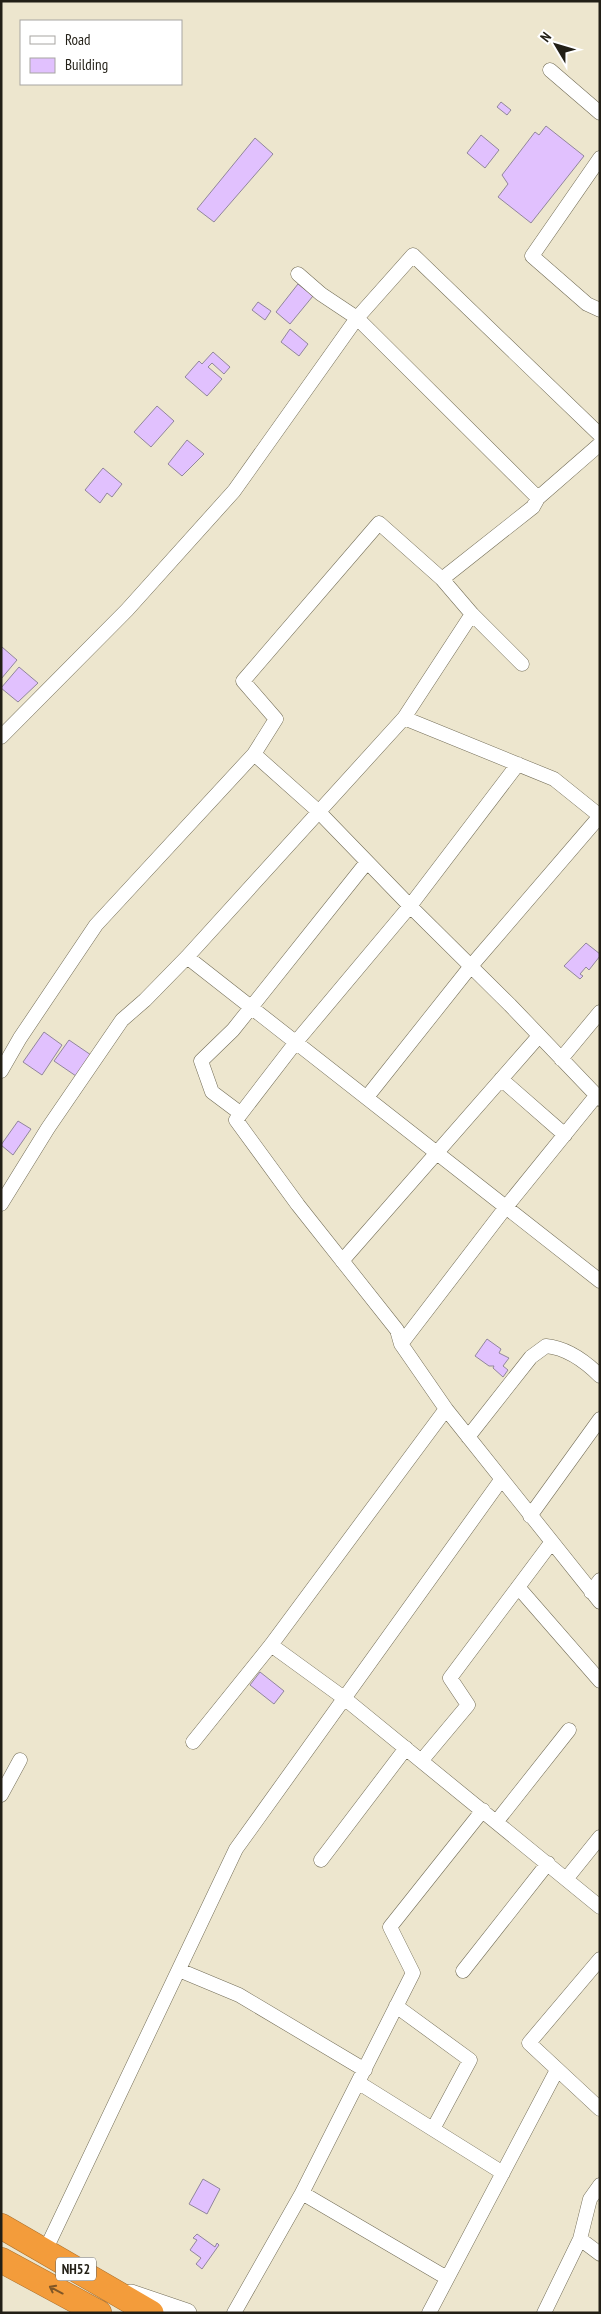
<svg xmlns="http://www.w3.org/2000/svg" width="601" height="2314" font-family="'PT Sans Narrow',sans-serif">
<rect width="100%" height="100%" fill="#ede6ce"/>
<path fill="#e1c1fe" stroke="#91869b" d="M501,102L511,110L507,115L497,107Z
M546,126L584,156L531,223L498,197L508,184L502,175L535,132L539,135Z
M481,135L499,150L485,168L467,153Z
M255,138L273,154L214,222L197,209Z
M298,284L313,296L290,324L276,312Z
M258,302L271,311L265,320L252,310Z
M290,329L308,344L299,356L281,342Z
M213,352L230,367L224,374L212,363L208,367L222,379L207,396L185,377L199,361L202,364Z
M157,406L174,421L151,447L134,432Z
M187,440L204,454L182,476L168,464Z
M103,468L122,484L112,497L107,493L100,503L85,490Z
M2,647L17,660L1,679V647Z
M19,667L38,683L18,702L1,688Z
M586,943L600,954V956L589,970L586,967L580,974L583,976L580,979L564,966Z
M44,1032L62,1045L42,1075L23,1062Z
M69,1040L91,1055L76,1076L54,1061Z
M18,1121L31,1129L13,1155L1,1145Z
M487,1339L501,1349L499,1353L509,1358L503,1366L508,1370L503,1377L493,1368L494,1366H489L475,1356Z
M260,1672L284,1691L274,1704L250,1685Z
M203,2179L220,2189L207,2214L189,2204Z
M197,2234L215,2247L217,2243L219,2245L202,2269L196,2264L201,2258L190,2250L197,2240L193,2238Z"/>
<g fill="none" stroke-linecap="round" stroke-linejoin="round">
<defs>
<path id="street" d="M550,70L600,113
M600,158L532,256L587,304L600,310
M298,274L321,294L357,318L538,498
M442,579L533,507L538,498L600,444
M404,718L472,614
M1,737L127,610L234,491L357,318L413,255L600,435
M254,754L276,719L243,681L379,523L442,579L472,614L522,664
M187,957L600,1281
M561,1059L600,1012
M1,1071L20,1038L96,925L254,754L318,811L410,906L510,1005L600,1099
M501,1079L565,1135
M367,1097L471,966L600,816
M240,1113L212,1092L201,1061L233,1030L367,862
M1,1204L48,1128L122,1020L145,1000L187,957L404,718L554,779L600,816
M342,1261L539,1036
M401,1344L506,1207L596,1096
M446,1409L401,1344L397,1330L298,1205L236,1120L296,1042L410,906L518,764
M468,1437L531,1357L546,1346C567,1348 585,1361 600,1376
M530,1516L600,1419
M518,1587L600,1681
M591,1592L600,1580
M271,1645L344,1698L600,1907
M193,1742L271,1645L446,1409L600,1602
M422,1760L468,1705L450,1678L551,1543
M1,1795L20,1760
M497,1821L569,1730
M321,1860L406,1748
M567,1878L600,1837
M600,1959L529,2043L600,2109
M179,1970L239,1995L365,2070
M463,1971L548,1863
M396,2006L470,2060L433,2129
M359,2083L503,2173
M302,2193L447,2278
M580,2239L600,2254
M45,2251L236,1849L501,1480
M234,2313L302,2193L413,1973L390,1927L483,1810
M429,2313L557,2070
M544,2313L580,2239L590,2199L600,2185"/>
<path id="secondary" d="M131,2294L187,2313"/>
<path id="highway" d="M1,2226L151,2313
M1,2260L99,2313"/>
</defs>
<use href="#street" stroke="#736d57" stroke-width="15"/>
<use href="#secondary" stroke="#736d57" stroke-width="20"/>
<use href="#highway" stroke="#aa702e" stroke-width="26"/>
<use href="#street" stroke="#fff" stroke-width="14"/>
<use href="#secondary" stroke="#fff" stroke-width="19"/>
<use href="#highway" stroke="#f39c3b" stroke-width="25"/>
</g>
<defs><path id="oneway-shaft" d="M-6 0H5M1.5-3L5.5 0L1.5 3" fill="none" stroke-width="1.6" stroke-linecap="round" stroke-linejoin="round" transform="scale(1.25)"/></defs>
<use stroke="#805727" href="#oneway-shaft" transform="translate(56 2290) rotate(-152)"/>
<g text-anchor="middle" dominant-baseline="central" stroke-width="4" stroke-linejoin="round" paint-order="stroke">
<rect fill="#fff" stroke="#64625c" stroke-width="1" x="56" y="2257.5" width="40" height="23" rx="4"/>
<g font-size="14" font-weight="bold" fill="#221f16">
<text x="76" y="2269">NH52</text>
</g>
</g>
<rect width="601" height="2314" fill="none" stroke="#221f16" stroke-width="5"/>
<rect x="20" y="20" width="162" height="65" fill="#ffffff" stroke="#a7a5a2"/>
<rect x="30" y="36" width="25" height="8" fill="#ffffff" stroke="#a7a5a2"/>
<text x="65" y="45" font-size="15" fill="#221f16">Road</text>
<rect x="30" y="58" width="25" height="15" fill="#e1c1fe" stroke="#a7a5a2"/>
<text x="65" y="70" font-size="15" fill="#221f16">Building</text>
<g transform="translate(556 45) rotate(308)" stroke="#ffffff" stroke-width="4" paint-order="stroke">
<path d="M0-4L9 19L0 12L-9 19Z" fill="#221f16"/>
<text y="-8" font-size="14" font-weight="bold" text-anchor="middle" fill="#221f16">N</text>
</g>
</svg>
